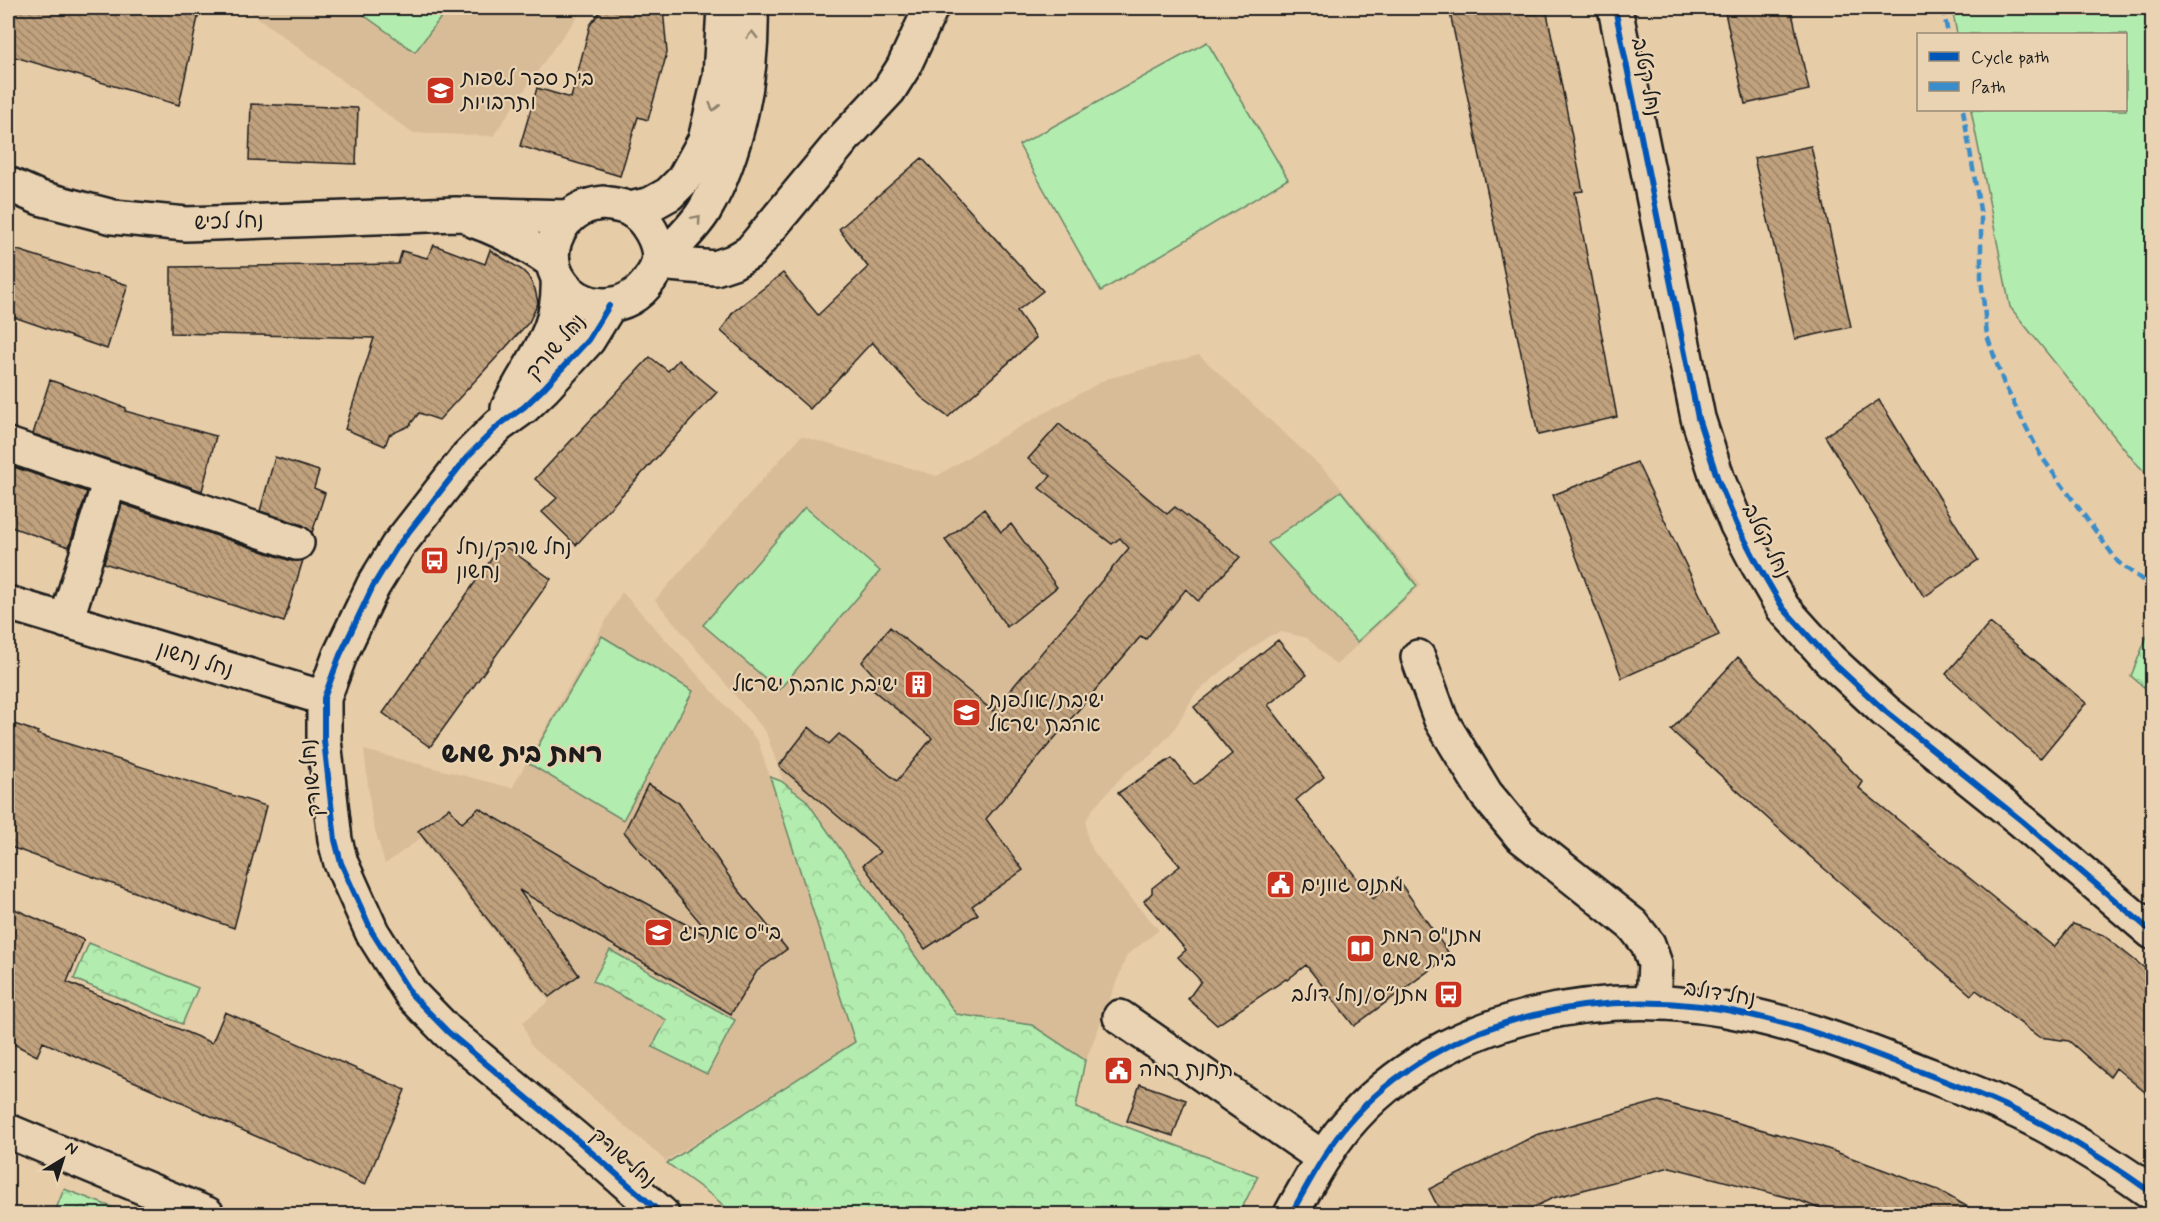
<svg xmlns="http://www.w3.org/2000/svg" width="2160" height="1222" font-family="Mynerve,'Playpen Sans Hebrew',sans-serif">
<defs>
<pattern id="forest-crowns" width="20" height="18" patternUnits="userSpaceOnUse" patternTransform="scale(1.5)"><rect width="20" height="18" fill="#b3ecaf"/><path d="M2 6a3 3 0 1 1 6 0M12 15a3 3 0 1 1 6 0" fill="none" stroke="#99ca96"/></pattern>
<pattern id="building-back-hatch" width="6" height="6" patternUnits="userSpaceOnUse" patternTransform="scale(1.5)"><rect width="6" height="6" fill="#c1a27e"/><path d="M-1 5l2 2M0 0l6 6M5-1l2 2" fill="none" stroke="#9c8366"/></pattern>
</defs>
<rect width="100%" height="100%" fill="#e7cca8"/>
<filter id="ink" filterUnits="userSpaceOnUse"><feTurbulence type="fractalNoise" baseFrequency=".0167" numOctaves="2"/><feDisplacementMap in="SourceGraphic" scale="12" xChannelSelector="R" yChannelSelector="G"/><feConvolveMatrix kernelMatrix="1 2 1 2 8 2 1 2 1" color-interpolation-filters="sRGB"/></filter>
<g filter="url(#ink)">
<path fill="#d8bc98" d="M245,8H584L553,49L493,136L412,133Z
M1199,355L1330,475L1421,585L1336,665L1307,638L1282,632L1269,636L1227,667L1195,694L1173,731L1150,756L1125,773L1092,810L1086,821L1087,836L1092,849L1111,875L1159,930L1127,955L1086,1060L1029,1025L956,1014L808,804L783,782L766,732L655,600L801,436L937,476L1005,435L1106,379Z
M622,592L758,741L855,1042L666,1161L530,1044L523,1022L549,1001L421,838L385,864L372,820L364,750L512,788Z"/>
<path fill="#b3ecaf" stroke="#688466" stroke-width="1.5" d="M354,8H448L415,52Z
M1952,8H2152V479L2134,461L2010,307L1971,110H2126V34H1957Z
M1207,42L1288,179L1101,291L1019,145Z
M1341,491L1417,586L1357,642L1268,543Z
M805,507L880,571L779,690L703,625Z
M602,636L693,691L623,820L528,763Z"/>
<path fill="url(#forest-crowns)" stroke="#688466" stroke-width="1.5" d="M2152,624V694L2131,676Z
M770,777L781,781L806,800L956,1014L1032,1025L1085,1060L1076,1108L1258,1176L1239,1214H733L714,1197L667,1163L855,1042Z
M89,943L198,988L182,1024L74,979Z
M610,950L735,1020L707,1074L652,1047L667,1020L593,981Z
M64,1189L130,1214H54Z"/>
<path fill="url(#building-back-hatch)" stroke="#1c1c1c" stroke-width="1.5" d="M8,8H200L179,105L8,55Z
M603,8H663L667,53L648,120L638,117L620,176L520,146L537,88L571,98L590,25Z
M1449,8H1527L1529,14L1547,13L1583,191L1575,192L1617,417L1538,435Z
M1724,8H1791L1809,90L1745,104Z
M251,104L358,108L356,164L249,160Z
M1811,146L1851,327L1795,339L1754,158Z
M922,158L1043,291L1017,311L1036,338L948,417L921,397L872,342L810,409L721,331L733,312L783,273L818,315L868,267L839,229Z
M434,245L485,264L490,250L522,270L528,276L535,289L538,303L529,322L439,420L419,413L409,426L389,435L385,446L345,429L374,338L171,333V267L398,264L402,251L427,258Z
M8,247L128,285L107,349L8,315Z
M650,357L668,371L678,360L717,392L576,545L542,512L557,498L535,479Z
M50,380L126,408L125,411L216,436L202,491L33,434Z
M1879,400L1978,560L1924,597L1825,436Z
M1059,424L1167,514L1175,507L1240,557L1198,601L1186,589L1146,639L1141,636L986,819L1023,870L972,906L978,914L925,949L863,865L880,852L779,766L809,727L829,744L839,734L897,781L932,738L873,690L879,681L862,662L890,627L993,711L1129,548L1120,538L1112,544L1039,488L1051,476L1028,459Z
M275,457L319,471L314,488L325,493L312,533L303,525L260,511Z
M1637,462L1719,635L1622,678L1553,495Z
M8,465L87,492L69,547L8,526Z
M122,504L291,561L303,560L284,622L104,563Z
M984,509L1001,532L1011,524L1057,587L1007,627L945,540Z
M502,544L551,579L430,747L383,713Z
M1990,623L2086,703L2040,759L1946,674Z
M1278,640L1307,675L1268,705L1324,777L1296,800L1373,899L1397,878L1450,955L1354,1026L1306,965L1287,980L1286,979L1217,1025L1188,999L1201,981L1178,957L1186,950L1144,901L1152,893V888L1180,866L1118,793L1172,758L1194,785L1232,754L1194,707Z
M1738,657L1863,782L1859,788L2054,947L2073,924L2103,935L2152,974V1098L2116,1068L2110,1077L2069,1041L2039,1037L1976,990L1971,995L1798,846L1671,730Z
M8,722L38,732L37,734L266,806L234,928L8,846Z
M648,784L679,803L737,888L787,949L757,971L731,1014L519,890L579,975L549,997L418,831L449,808L462,823L479,808L610,885L611,884L715,940L624,832Z
M8,906L84,940L67,982L212,1043L225,1012L405,1090L365,1185L184,1104V1103L43,1042L37,1056L8,1041Z
M1140,1084L1186,1100L1173,1136L1127,1121Z
M1659,1101L1817,1145L1938,1190L1982,1215H1835L1798,1200L1670,1167L1553,1198L1517,1215H1442L1429,1189L1536,1135Z"/>
<g fill="none" stroke-linecap="round" stroke-linejoin="round">
<defs>
<path id="minor" d="M1615,8L1698,418L1718,480L1737,525L1758,565L1783,608L1830,660L1885,711L2022,821L2152,932
M8,184L40,198L113,217L186,224L456,214L570,217
M475,221C504,231 528,245 553,262
M658,263L715,268L733,262L750,252L845,137L889,90L903,68L931,8
M8,445L297,543
M8,603L324,698
M66,621L110,480
M1418,657L1441,720L1486,794L1521,836L1633,925L1648,944L1655,964L1653,1002
M1120,1017L1323,1158
M8,1131L207,1214"/>
<path id="tertiary" d="M603,203C611,204 622,205 629,209C646,217 662,244 658,263C657,268 653,275 650,279C628,313 581,314 559,279C544,255 556,222 581,209C588,205 595,204 603,203Z
M630,209L651,204L669,194L683,180L705,140L720,76L724,8
M658,263C672,248 694,228 704,211C738,154 753,73 751,8
M609,306L588,340L544,388L524,407L499,425L468,456L397,547L373,586L340,655L324,698V740L335,840L341,863L372,932L411,994L448,1032L575,1138L662,1214
M508,408C530,360 561,335 558,278
M1291,1214C1308,1184 1324,1153 1346,1126C1442,1012 1611,982 1751,1015C1804,1027 1855,1046 1906,1066C1954,1085 2003,1102 2048,1127C2084,1147 2119,1169 2152,1193"/>
</defs>
<use href="#minor" stroke="#1c1c1c" stroke-width="38"/>
<use href="#tertiary" stroke="#1c1c1c" stroke-width="38"/>
<use href="#minor" stroke="#ead3b2" stroke-width="33"/>
<use href="#tertiary" stroke="#ead3b2" stroke-width="33"/>
<path stroke="#388dca" stroke-width="4.5" stroke-dasharray="9 4.5" stroke-linecap="butt" d="M1943,8L1948,34
M1963,110L1981,216V277L1987,336L2004,384L2041,456L2118,562L2152,587"/>
<defs>
<path id="cycleway" d="M1615,8L1698,418L1718,480L1737,525L1758,565L1783,608L1830,660L1885,711L2022,821L2152,932
M609,306L588,340L544,388L524,407L499,425L468,456L397,547L373,586L340,655L324,698V740L335,840L341,863L372,932L411,994L448,1032L575,1138L662,1214
M1291,1214C1308,1184 1324,1153 1346,1126C1442,1012 1611,982 1751,1015C1804,1027 1855,1046 1906,1066C1954,1085 2003,1102 2048,1127C2084,1147 2119,1169 2152,1193"/>
</defs>
<use href="#cycleway" stroke="#ead3b2" stroke-width="10"/>
<use href="#cycleway" stroke="#0057b8" stroke-width="6"/>
</g>
<defs><path id="oneway-chevron" d="M-2-3.5L2.5 0L-2 3.5" fill="none" stroke-width="1.6" stroke-linecap="round" stroke-linejoin="round" transform="scale(1.5)"/></defs>
<g stroke="#8d816e">
<use href="#oneway-chevron" transform="translate(752 35) rotate(-90)"/>
<use href="#oneway-chevron" transform="translate(714 107) rotate(103)"/>
<use href="#oneway-chevron" transform="translate(697 219) rotate(-49)"/>
</g>
</g>
<defs>
<symbol id="school-square" viewBox="-11 -11 22 22"><rect x="-9" y="-9" width="18" height="18" rx="4" fill="#c8321e" stroke="#ead3b2"/><path d="M0-5L7-2L0 1L-7-2ZM-4 1L0 2.5L4 1V4Q0 6-4 4Z" fill="#fff"/></symbol>
<symbol id="bus-square" viewBox="-11 -11 22 22"><rect x="-9" y="-9" width="18" height="18" rx="4" fill="#c8321e" stroke="#ead3b2"/><path d="M-5-6H5V4H4V6H2V4H-2V6H-4V4H-5ZM-3.5-4V0h7V-4ZM-3.5 1.2v1.5H-2V1.2ZM2 1.2v1.5H3.5V1.2Z" fill="#fff"/></symbol>
<symbol id="building-square" viewBox="-11 -11 22 22"><rect x="-9" y="-9" width="18" height="18" rx="4" fill="#c8321e" stroke="#ead3b2"/><path d="M-4-6H4V6H1V3H-1V6H-4ZM-2.5-4.3h1.7v1.8h-1.7ZM.8-4.3h1.7v1.8H.8ZM-2.5-1h1.7V.8h-1.7ZM.8-1h1.7V.8H.8Z" fill="#fff"/></symbol>
<symbol id="civic-square" viewBox="-11 -11 22 22"><rect x="-9" y="-9" width="18" height="18" rx="4" fill="#c8321e" stroke="#ead3b2"/><path d="M-.6-6.5H3V-4.5H.6V-3L4-1V1h2V6H-6V1h2V-1L-.6-3ZM-1.2 2.5V6h2.4V2.5Z" fill="#fff"/></symbol>
<symbol id="library-square" viewBox="-11 -11 22 22"><rect x="-9" y="-9" width="18" height="18" rx="4" fill="#c8321e" stroke="#ead3b2"/><path d="M-6-4Q-3-5.5-.7-3.5V5Q-3 3-6 4ZM6-4Q3-5.5 .7-3.5V5Q3 3 6 4Z" fill="#fff"/></symbol>
</defs>
<g fill-rule="evenodd">
<use href="#school-square" x="424" y="74" width="33" height="33"/>
<use href="#bus-square" x="418" y="544" width="33" height="33"/>
<use href="#building-square" x="902" y="668" width="33" height="33"/>
<use href="#school-square" x="950" y="696" width="33" height="33"/>
<use href="#civic-square" x="1264" y="868" width="33" height="33"/>
<use href="#school-square" x="642" y="916" width="33" height="33"/>
<use href="#library-square" x="1344" y="932" width="33" height="33"/>
<use href="#bus-square" x="1432" y="978" width="33" height="33"/>
<use href="#civic-square" x="1102" y="1054" width="33" height="33"/>
</g>
<g text-anchor="middle" dominant-baseline="central" stroke-width="4.5" stroke-linejoin="round" paint-order="stroke">
<g font-size="21" fill="#1c1c1c" stroke="#ead3b2">
<text transform="translate(1646 77) rotate(79)">נחל קטלב</text>
<text transform="translate(229 222) rotate(-2)">נחל לכיש</text>
<text transform="translate(556 347) rotate(-49)">נחל שורק</text>
<text transform="translate(1766 541) rotate(63)">נחל קטלב</text>
<text transform="translate(195 660) rotate(17)">נחל נחשון</text>
<text transform="translate(312 778) rotate(-96)">נחל שורק</text>
<text transform="translate(1720 994) rotate(9)">נחל דולב</text>
<text transform="translate(623 1158) rotate(41)">נחל שורק</text>
</g>
<g font-size="21" fill="#1c1c1c" stroke="#ead3b2" text-anchor="start">
<text x="461" y="79">בית ספר לשפות<tspan x="461" dy="24">ותרבויות</tspan></text>
<text x="456" y="548">נחל שורק/נחל<tspan x="456" dy="24">נחשון</tspan></text>
<text x="898" y="685" text-anchor="end">ישיבת אהבת ישראל</text>
<text x="988" y="701">ישיבת/אולפנת<tspan x="988" dy="24">אהבת ישראל</tspan></text>
<text x="1301" y="885">מתנס גוונים</text>
<text x="679" y="933">בי"ס אתרוג</text>
<text x="1382" y="936">מתנ"ס רמת<tspan x="1382" dy="24">בית שמש</tspan></text>
<text x="1428" y="995" text-anchor="end">מתנ״ס/נחל דולב</text>
<text x="1139" y="1070">תחנת רמה</text>
</g>
<g font-size="27" font-weight="bold" fill="#1c1c1c" stroke="#ead3b2">
<text x="522" y="754">רמת בית שמש</text>
</g>
</g>
<rect width="2160" height="1222" fill="none" stroke="#ead3b2" stroke-width="30"/>
<rect x="15" y="15" width="2130" height="1192" fill="none" stroke="#1c1c1c" stroke-width="2" filter="url(#ink)"/>
<rect x="1917" y="33" width="210" height="78" fill="#ead3b2" stroke="#988a76" stroke-width="1.5"/>
<rect x="1929" y="52" width="30" height="9" fill="#0057b8" stroke="#988a76" stroke-width="1.5"/>
<text x="1971" y="63" font-size="18" fill="#1c1c1c">Cycle path</text>
<rect x="1929" y="82" width="30" height="9" fill="#388dca" stroke="#988a76" stroke-width="1.5"/>
<text x="1971" y="93" font-size="18" fill="#1c1c1c">Path</text>
<g transform="translate(63 1159) rotate(38)" stroke="#ead3b2" stroke-width="4.5" paint-order="stroke">
<path d="M0-4.5L10 22L0 15L-10 22Z" fill="#1c1c1c"/>
<text y="-9" font-size="16" font-weight="bold" text-anchor="middle" fill="#1c1c1c">N</text>
</g>
</svg>
